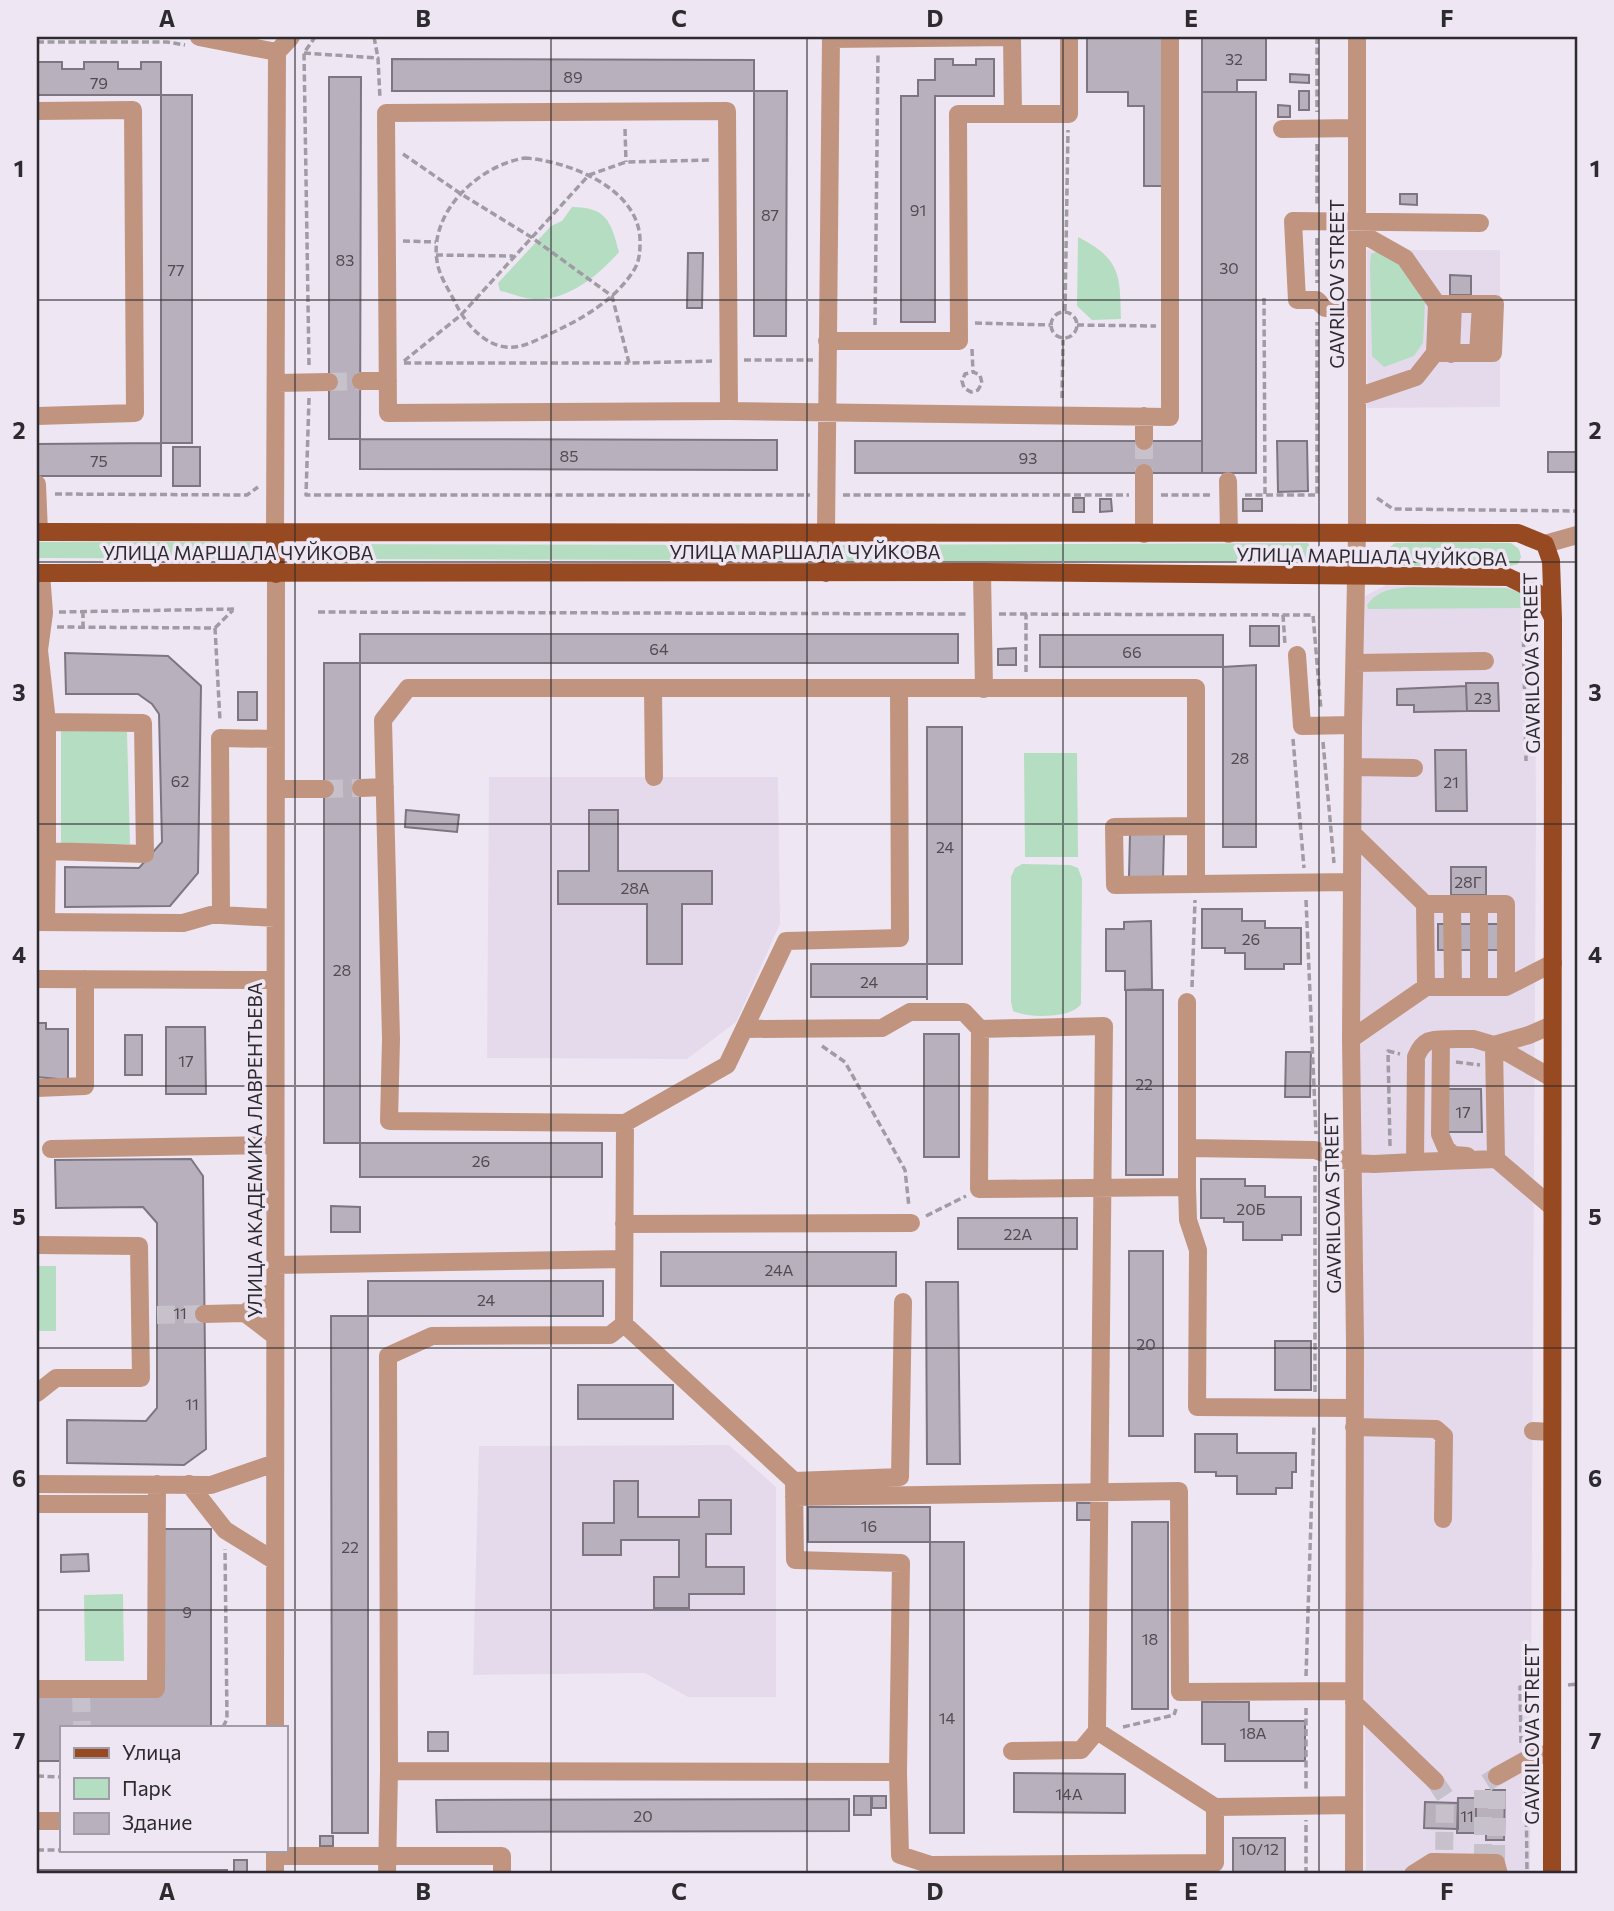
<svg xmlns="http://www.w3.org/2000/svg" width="1614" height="1911" font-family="Commissioner,sans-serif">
<rect width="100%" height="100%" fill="#eee7f3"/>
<path fill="#e5daec" d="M1367,250H1500V407L1367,408Z
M1386,585L1510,587L1531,597L1535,605L1536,816L1530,1874H1366L1360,1088V606L1365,596Z
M489,777H778L780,924L736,1022L687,1059L487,1058Z
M729,1445L776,1487V1697H688L645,1673L473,1675L479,1446Z"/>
<path fill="#b5ddc2" d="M572,207C606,207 611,221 619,252C599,275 567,302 533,299C522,298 511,293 500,291L498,283L551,226L562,221Z
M1078,237C1121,259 1120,275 1121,319L1092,320L1077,306Z
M1379,251L1408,264L1425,302L1423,343L1414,356L1384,367L1372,356L1370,267L1371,254Z
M37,542H254V559L37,558Z
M1441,542L1511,543L1519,549L1521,557L1518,564L1506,567L1402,566L1391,559L1390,547L1395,543Z
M1308,543L1314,553L1309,561H835L834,545Z
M304,544L813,545L817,552L814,560L305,559L302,551Z
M1410,587L1506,588L1525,594L1531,598L1534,604L1533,608L1368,609L1367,605C1379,589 1392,589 1410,587Z
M61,730L127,732L130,844L61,845Z
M1024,753H1077L1078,857H1025Z
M1022,864L1070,865L1078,868L1082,879L1081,1004C1071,1019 1028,1018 1013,1011L1011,1002V877L1015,868Z
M37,1266H56V1331H37Z
M123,1594L124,1661H85L84,1595Z"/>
<path fill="#b8b1bd" stroke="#7d7681" stroke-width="2" d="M1087,37H1163V186H1144V106H1128V92H1087Z
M1202,37H1266V80H1237V92H1202Z
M392,59L754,60V91H392Z
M935,59H953V65H976V59H994V96H935V322H901V96H918V80H935Z
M37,62H62V69H84V62H118V69H141V62H161V95H37Z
M1290,74L1309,75V83L1290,82Z
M329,77H361L360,439H329Z
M754,91H787L786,336H754Z
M1299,91H1309V110H1299Z
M1202,92H1256V473H1202Z
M161,95H192V443H161Z
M1278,105L1290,106V117H1278Z
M1400,194H1417V205L1400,204Z
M688,253H703L702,308H687Z
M1450,275L1471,276V295H1450Z
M360,439L777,440V470L360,469Z
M855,441H1202V473H855Z
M1277,441H1307L1308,491L1278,492Z
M161,443V476H37V444Z
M173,447H200V486H173Z
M1548,452H1577V472H1548Z
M1073,498H1084V512H1073Z
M1100,499H1111L1112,511L1100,512Z
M1243,499H1262V511H1243Z
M1250,626H1279V646H1250Z
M360,634H958V663H360Z
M1040,635H1223V667H1040Z
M1016,648V665H998V649Z
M65,653L168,656L201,686L198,873L170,906L65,907V867L139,868L162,842L159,714L152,704L138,694H66Z
M324,663H360V1143H324Z
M1256,665V847H1223V667Z
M1466,683H1498L1499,711H1467Z
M1466,686L1467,711L1414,712V705H1397V689Z
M238,692H257V720H238Z
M927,727H962V964H927Z
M1435,750H1466L1467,811H1436Z
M406,810L459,815L457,832L405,827Z
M589,810H618V871H712V904H682V964H647V904H558V871H589Z
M1130,834H1164L1163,877H1129Z
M1451,867H1486V895H1451Z
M1202,909H1242V921H1265V928H1301V964H1284V969H1245V953H1225V948H1202Z
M1151,921L1152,989L1125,990V971H1106V929H1124V922Z
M1438,924H1499V950H1438Z
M811,964H927V1000V997H811Z
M1126,990H1163V1175H1126Z
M37,1023H46V1029H68V1080L37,1077Z
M166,1027H205L206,1094H166Z
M924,1034H959V1157H924Z
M125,1035H142V1075H125Z
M1286,1052H1311L1310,1097H1285Z
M1445,1089H1481L1482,1132H1445Z
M360,1143H602V1177H360Z
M191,1159L203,1176L206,1449L184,1465L67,1463V1420L146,1421L157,1408V1223L143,1207L56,1208L55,1160Z
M1201,1179H1245V1186H1265V1197H1301V1235H1282V1240H1243V1222H1224V1218H1201Z
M331,1206L360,1207V1232H331Z
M958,1218H1077V1249H958Z
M1129,1251H1163V1436H1129Z
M661,1252H896V1286H661Z
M368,1281H603V1316H368Z
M926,1282H958L960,1464H927Z
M331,1316H368V1833H332Z
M1275,1341H1311V1390H1275Z
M578,1385H673V1419H578Z
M1195,1434H1237V1453H1296V1472H1292V1488H1276V1494H1237V1476H1216V1472H1195Z
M614,1481H638V1517H699V1500H731V1534H706V1567H744V1594H689V1608H654V1577H679V1540H621V1555H583V1523H614Z
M1077,1503H1092V1520H1077Z
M808,1507H930V1542H808Z
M1132,1522H1168V1709H1132Z
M162,1529H211V1727H61V1761H37V1694L162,1693Z
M930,1542H964V1833H930Z
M88,1554L89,1571L61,1572V1555Z
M1202,1702H1249V1721H1305V1761H1225V1744H1202Z
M428,1732H448V1751H428Z
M1014,1773L1125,1774V1813L1014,1812Z
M1486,1790H1505L1504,1840H1486V1827H1476V1803H1486Z
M854,1796H871V1815H854Z
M872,1796H886V1808H872Z
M1458,1798H1476V1833H1457Z
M849,1799V1831L437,1832L436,1800Z
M1425,1802L1458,1803V1829L1424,1828Z
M320,1836H333V1846H320Z
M1233,1838H1285V1874H1233Z
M234,1860H247V1874H234Z
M37,1870H227V1874H37Z"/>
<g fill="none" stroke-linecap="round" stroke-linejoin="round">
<path stroke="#c7c1cc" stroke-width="18" stroke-dasharray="18 9" stroke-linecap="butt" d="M329,382L361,381
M1144,441V473
M325,789L361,788
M157,1315L204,1314
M81,1694L82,1727
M1435,1781L1445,1796L1444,1862
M1483,1862V1785L1497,1776
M1496,1863L1497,1776"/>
<path stroke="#a09ba4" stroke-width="3.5" stroke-dasharray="7 3.5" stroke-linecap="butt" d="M374,37L378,58
M1317,37V112
M37,42H167L185,45
M304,53L378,58L380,99
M625,129L626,162
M1317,144V206
M403,154L461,194L531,237L612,296L629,363L712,361
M525,158C568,161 639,188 640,240C640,251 640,260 634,270C616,299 585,317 556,331C540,338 523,349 506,347C484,345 465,323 456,304C449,290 439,276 437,261C429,212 479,165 525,158Z
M1317,238V283
M403,241L436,242
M436,255L513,256
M1264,298L1265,495
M1065,311L1068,130
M1051 325a13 13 0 1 1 26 0a13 13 0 1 1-26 0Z
M975,323L1050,325
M875,325L878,53
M1077,325L1156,326
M972,349L973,372L980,375L982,383L978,390L971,392L964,388L962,381L965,374L973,372
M744,360H813
M404,361L461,315L589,175L626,162L711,160
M404,363H629
M309,365L304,53L315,37
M309,398L306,495H810
M1062,398L1063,340
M55,494L247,495L258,487
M843,495H1129
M1161,495H1213
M1245,495H1317V322
M1377,498L1393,509L1577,511
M83,611V626
M59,612L235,609
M318,612L967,614
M999,614L1313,615L1321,710
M1283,615L1285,645
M1523,619L1526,761
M57,627L215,628L220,721
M215,628L233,610
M1026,672V614
M1293,739L1304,868
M1323,742L1334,863
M1306,900L1316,1134
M1192,987L1195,900
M822,1046L845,1062L905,1170L909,1207
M1456,1062L1480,1065
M1390,1146L1388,1051L1400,1054
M926,1216L966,1196
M1315,1392V1166
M1306,1676L1314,1425
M1568,1685L1577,1684
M1306,1708V1791
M223,1727L227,1719L225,1549
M1123,1727L1174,1715L1176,1709
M1521,1743L1520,1687H1536
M37,1776L61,1777
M1526,1778L1527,1874
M37,1850H255
M1306,1874V1820"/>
<path stroke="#c19480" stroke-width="18" d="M199,37L277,52
M1012,37L1013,114
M831,39L1012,37
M37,111L133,110L135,413L37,416
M1282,129L1357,128
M1357,231L1405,258L1437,304L1435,353L1416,377L1357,397
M1357,308H1325L1317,300H1297L1293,221L1480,223
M827,341H959L958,114H1069V37
M1435,353H1493L1495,304H1437
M1478,353L1481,304
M1451,354L1453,304
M361,381H388
M277,383L329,382
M729,411L727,111L386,113L388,413L729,411L1170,417V37
M1144,416V441
M1144,473V534
M1228,481L1229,534
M37,484L39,532
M275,533L277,52L291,37
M826,534L831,37
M1545,544L1577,535
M982,572L984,689
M41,573L44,613L39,650L47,722V851L145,854L143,723L47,722
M1297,655L1302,726L1353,725
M1355,663L1485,661
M653,689L654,777
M1353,767L1414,768
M361,788L385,787
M276,789H325
M1353,834L1425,904L1426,987
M1196,884L1115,885L1114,827L1196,826
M1425,904H1506V987
M1452,904L1453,987
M1479,904V987
M275,918L221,915L220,738L276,739
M37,922L183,923L211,915H221
M46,922L47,851
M37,979L275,980
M745,1029L882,1028L910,1012H964L980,1029
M1351,1039L1426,987H1506L1553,963
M1457,1039H1474L1494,1045L1496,1159L1415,1162L1416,1057C1425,1035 1436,1040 1457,1039Z
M1441,1040L1440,1134L1446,1148L1453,1155L1467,1156
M1552,1078L1494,1045L1529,1035L1552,1025
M37,1088L85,1086V979
M625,1123L389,1121L391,1039L383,720L408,688H1196V884L1352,882
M1187,1148V1002
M51,1149L275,1145
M1496,1159L1552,1207
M1187,1187L1188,1220L1198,1250L1197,1407L1354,1408
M624,1224L911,1223
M37,1245L139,1246L141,1378H56L37,1393
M275,1265L624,1259
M275,1289L245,1313L275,1336
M204,1314L245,1313
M624,1324L794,1481L900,1477L903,1302
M1354,1427L1436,1429L1444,1436L1443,1519
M1533,1431L1552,1432
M794,1481L795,1560L901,1563L898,1772L900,1855L931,1865L1215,1863V1807L1354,1805
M37,1484L211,1485L275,1463
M189,1484L225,1530L275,1561
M794,1497L1179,1491L1180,1692L1354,1691
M37,1504H157
M37,1689H156L157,1484
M1354,1703L1435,1781
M275,1727L276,574
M1012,1751L1081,1750L1097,1731
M389,1771L898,1772
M1497,1776L1526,1760L1552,1752
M1215,1807L1097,1731L1104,1026L980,1029L979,1189L1187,1187V1148L1315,1150L1353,1163L1374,1164L1415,1162
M37,1821H61
M275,1850V1874
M275,1856H502V1874
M387,1874L389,1771L388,1356L432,1336L610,1335L624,1324L625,1123L727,1065L786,941L900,938L899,690
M1354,1874L1355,1343L1351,1039L1353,725L1357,532V37
M1413,1874L1432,1862L1496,1863L1499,1874"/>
<path stroke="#974921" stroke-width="18" d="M37,532L1518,533L1545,544L1551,561L1553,619L1552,1874
M275,533L276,574
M37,573L982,572L1508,577C1533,589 1540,590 1552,616
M826,573V534"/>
</g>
<path fill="none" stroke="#2d2b2f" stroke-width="2" stroke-opacity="0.55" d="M295,37V1874M551,37V1874M807,37V1874M1063,37V1874M1319,37V1874M37,300H1577M37,562H1577M37,824H1577M37,1086H1577M37,1348H1577M37,1610H1577"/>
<g text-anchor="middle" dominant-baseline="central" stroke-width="7" stroke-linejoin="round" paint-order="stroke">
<g font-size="16" fill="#504c52">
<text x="1234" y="58">32</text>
<text x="573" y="76">89</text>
<text x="99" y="82">79</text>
<text x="918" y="209">91</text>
<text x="770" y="214">87</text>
<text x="345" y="259">83</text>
<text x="1229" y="267">30</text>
<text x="176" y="269">77</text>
<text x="569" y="455">85</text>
<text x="1028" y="457">93</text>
<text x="99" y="460">75</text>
<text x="659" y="648">64</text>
<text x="1132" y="651">66</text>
<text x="1483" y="697">23</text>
<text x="1240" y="757">28</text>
<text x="180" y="780">62</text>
<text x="1451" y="781">21</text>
<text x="945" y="846">24</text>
<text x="1468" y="881">28Г</text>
<text x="635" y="887">28А</text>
<text x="1251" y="938">26</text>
<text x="342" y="969">28</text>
<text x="869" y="981">24</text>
<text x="186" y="1060">17</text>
<text x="1144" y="1083">22</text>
<text x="1463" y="1111">17</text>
<text x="481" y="1160">26</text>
<text x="1251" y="1208">20Б</text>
<text x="1018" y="1233">22А</text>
<text x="779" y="1269">24А</text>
<text x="486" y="1299">24</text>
<text x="180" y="1312">11</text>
<text x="1146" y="1343">20</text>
<text x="192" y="1403">11</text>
<text x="869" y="1525">16</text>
<text x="350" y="1546">22</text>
<text x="187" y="1611">9</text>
<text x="1150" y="1638">18</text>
<text x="947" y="1717">14</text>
<text x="1253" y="1732">18А</text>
<text x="1069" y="1793">14А</text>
<text x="643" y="1815">20</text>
<text x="1467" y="1815">11</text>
<text x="1259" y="1848">10/12</text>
</g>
<g font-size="19" fill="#2d2b2f" stroke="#eee7f3">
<text transform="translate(1336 284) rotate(-90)">GAVRILOV STREET</text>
<text x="805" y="551">УЛИЦА МАРШАЛА ЧУЙКОВА</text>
<text x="238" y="552">УЛИЦА МАРШАЛА ЧУЙКОВА</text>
<text transform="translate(1372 556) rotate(1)">УЛИЦА МАРШАЛА ЧУЙКОВА</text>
<text transform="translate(1531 663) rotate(-91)">GAVRILOVA STREET</text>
<text transform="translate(254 1150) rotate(-90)">УЛИЦА АКАДЕМИКА ЛАВРЕНТЬЕВА</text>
<text transform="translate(1332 1203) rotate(-91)">GAVRILOVA STREET</text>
<text transform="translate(1531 1734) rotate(-90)">GAVRILOVA STREET</text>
</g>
</g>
<rect width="1614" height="1911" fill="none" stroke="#eee7f3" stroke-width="77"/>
<rect x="60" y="1726" width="228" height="126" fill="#eee7f3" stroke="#a19ca5" stroke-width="2"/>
<rect x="74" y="1748" width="35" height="10" fill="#974921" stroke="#a19ca5" stroke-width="2"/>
<text x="122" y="1760" font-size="21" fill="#2d2b2f">Улица</text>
<rect x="74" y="1778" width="35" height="21" fill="#b5ddc2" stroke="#a19ca5" stroke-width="2"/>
<text x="122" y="1796" font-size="21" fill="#2d2b2f">Парк</text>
<rect x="74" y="1813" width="35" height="21" fill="#b8b1bd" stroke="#a19ca5" stroke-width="2"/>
<text x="122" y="1830" font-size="21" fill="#2d2b2f">Здание</text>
<rect x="38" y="38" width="1538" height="1834" fill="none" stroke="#2d2b2f" stroke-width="2.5"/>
<g font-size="23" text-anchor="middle" font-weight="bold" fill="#2d2b2f">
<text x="167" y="27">A</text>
<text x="423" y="27">B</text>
<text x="679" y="27">C</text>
<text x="935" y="27">D</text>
<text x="1191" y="27">E</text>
<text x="1447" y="27">F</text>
<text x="19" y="177">1</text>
<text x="1595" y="177">1</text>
<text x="19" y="439">2</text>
<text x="1595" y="439">2</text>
<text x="19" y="701">3</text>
<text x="1595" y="701">3</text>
<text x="19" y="963">4</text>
<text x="1595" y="963">4</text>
<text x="19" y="1225">5</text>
<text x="1595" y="1225">5</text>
<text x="19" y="1487">6</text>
<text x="1595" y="1487">6</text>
<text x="19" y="1749">7</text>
<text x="1595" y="1749">7</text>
<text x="167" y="1900">A</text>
<text x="423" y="1900">B</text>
<text x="679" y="1900">C</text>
<text x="935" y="1900">D</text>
<text x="1191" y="1900">E</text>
<text x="1447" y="1900">F</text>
</g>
</svg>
